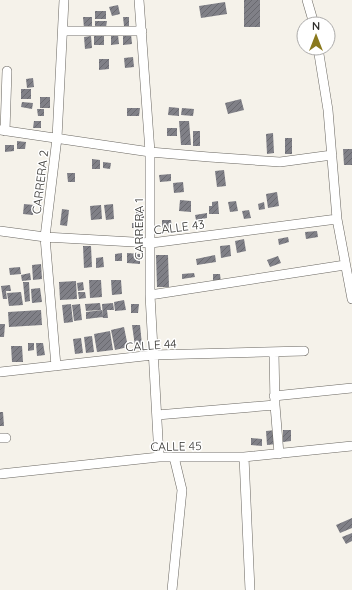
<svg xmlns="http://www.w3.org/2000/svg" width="352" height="590" font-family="Quicksand,sans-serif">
<defs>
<pattern id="building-hatch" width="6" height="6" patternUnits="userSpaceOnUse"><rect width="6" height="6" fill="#808087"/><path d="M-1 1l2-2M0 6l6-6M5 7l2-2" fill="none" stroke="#69696f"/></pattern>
</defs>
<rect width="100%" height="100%" fill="#f5f2ea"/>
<path fill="url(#building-hatch)" d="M244,0H260V27H244Z
M225,2L227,14L201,18L199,6Z
M118,5L120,14L112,16L109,7Z
M95,11H106V19H95Z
M83,17H92V27L84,28Z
M123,17H129V26H124Z
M95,21H107L106,27L95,26Z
M123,34H131L132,44L123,45Z
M104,35V45H94V36Z
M111,35H118L119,44L111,45Z
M91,36L92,48L85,49L84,37Z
M133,57L134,67L125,68L124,58Z
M99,59H109V69L99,70Z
M33,78L34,87L27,88L26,79Z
M21,89H31V99H21Z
M40,97H50V108H40Z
M241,99L244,110L228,114L225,103Z
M22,102L33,103L32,109L21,107Z
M169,107L179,108V116L168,115Z
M127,108H140L139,116H127Z
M182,108L194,109L193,116L181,115Z
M37,109H44V116H38Z
M34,121H41V128H33Z
M179,121H189L191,145H181Z
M167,128H177V136H167Z
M193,131H200V146H193Z
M273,133L274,153L267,154L266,134Z
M285,138H292V154H285Z
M17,141L26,142L25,149H17Z
M5,145H14V151L5,152Z
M343,149H352V165H344Z
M92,159L100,160V169H92Z
M103,162L111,163L110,169L103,168Z
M224,170L226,186L217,187L215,171Z
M67,173H75V182H68Z
M171,174V181L160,182L159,175Z
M183,182L184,192L174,193L173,183Z
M277,192L279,206L268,208L266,194Z
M180,200L191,201V212L179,211Z
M218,201L219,214H209V206H212V202Z
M236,201L238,211L230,212L228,202Z
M264,202L265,209L259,210L258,204Z
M24,204L34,205L33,215L23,214Z
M113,204L114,219L106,220L104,205Z
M101,205L102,219L91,220L90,206Z
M62,209L69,210L67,226L60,225Z
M136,209L144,210V218H136Z
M249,210L251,218L244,219L242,211Z
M207,213V218L196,220L195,215Z
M162,220H171L172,229H162Z
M132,223H143V228H132Z
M317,231L318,237L306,239L305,232Z
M288,237L289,242L279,245L278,239Z
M244,239L246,251L237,253L235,241Z
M230,245L231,256L221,258L220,246Z
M83,246H91L92,267L84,268Z
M122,253V261H115V254Z
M127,253L140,254V264L127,263Z
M156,255H168L169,287H157Z
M215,255L216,262L197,265L196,259Z
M278,256L281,263L270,267L267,260Z
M103,257L104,267L96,268V258Z
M41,264L42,279L33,280L32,265Z
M20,267L21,274L10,275L9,268Z
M30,273L31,280L22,281L21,275Z
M194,273L195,277L182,279V274Z
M213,274H220L221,283L213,284Z
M89,280H101L102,297L90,298Z
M111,280H121L122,294L112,295Z
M76,281L77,299L60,300L59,282Z
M23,282H29L30,301L25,302Z
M83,282L84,290L78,291L77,283Z
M10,285L11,291H6L7,299H3L1,286Z
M40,288L42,302L32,303L31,289Z
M21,292L23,305L9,306L7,293Z
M78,292H85L86,298L79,299Z
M124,300L126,310L115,311L114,302Z
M100,303L101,310L86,311L85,304Z
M113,303L114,310H107L108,318H103L102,304Z
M71,304L73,322L64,323L62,305Z
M80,304L82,320L74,321L72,305Z
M131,304H139L138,313H131Z
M41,310L42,325L9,327L8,312Z
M102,310L103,317L86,319V312Z
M0,324H5L4,337H0Z
M132,325H140L142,345L135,346Z
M124,327L128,347L115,350L111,330Z
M110,331L113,350L97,352L94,334Z
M92,336L94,352L86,353L84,337Z
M81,338L83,353L75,354L73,339Z
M28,343H34V350L28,351Z
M36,343H43L45,355L37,356Z
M11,346H22L23,362H12Z
M0,412H3L4,426H0Z
M276,430L277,444L267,445L266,431Z
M283,430H291V441L283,442Z
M251,438L262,439V446L251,445Z
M352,518V528L340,533L336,525Z
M352,533V541L346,544L342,537Z"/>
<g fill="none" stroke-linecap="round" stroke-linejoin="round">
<defs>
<path id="minor" d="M139,0L150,152V295L159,457
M307,0L314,24
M64,31H142
M318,48L328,110L337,219L352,299
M0,130L150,152L209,157L280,162L332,155
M5,131L7,71
M0,231L45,237L151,243L337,219
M150,295L345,265
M274,352L275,405L279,454
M56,366L45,237L57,138L64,0
M0,372L153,355L304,351
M274,396L352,388
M157,415L275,405
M0,438H6
M244,457L250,590
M0,474L159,457H244L352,446
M172,590L182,490L174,457"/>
</defs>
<use href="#minor" stroke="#6a6761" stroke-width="10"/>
<use href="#minor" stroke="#fff" stroke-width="9"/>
</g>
<g text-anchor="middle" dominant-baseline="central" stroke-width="3" stroke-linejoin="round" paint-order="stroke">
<g font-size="12" fill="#31302d" stroke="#fff">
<text transform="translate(40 182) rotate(-83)">CARRERA 2</text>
<text transform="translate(179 227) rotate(-7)">CALLE 43</text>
<text transform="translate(138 229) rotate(-90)">CARRERA 1</text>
<text transform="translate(151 345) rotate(-4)">CALLE 44</text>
<text transform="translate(176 446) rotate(-1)">CALLE 45</text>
</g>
</g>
<g transform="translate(316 36)"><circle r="19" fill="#ffffff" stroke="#adacab"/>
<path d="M0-3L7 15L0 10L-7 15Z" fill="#8a791d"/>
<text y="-6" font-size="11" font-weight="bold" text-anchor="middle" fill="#31302d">N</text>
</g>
</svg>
